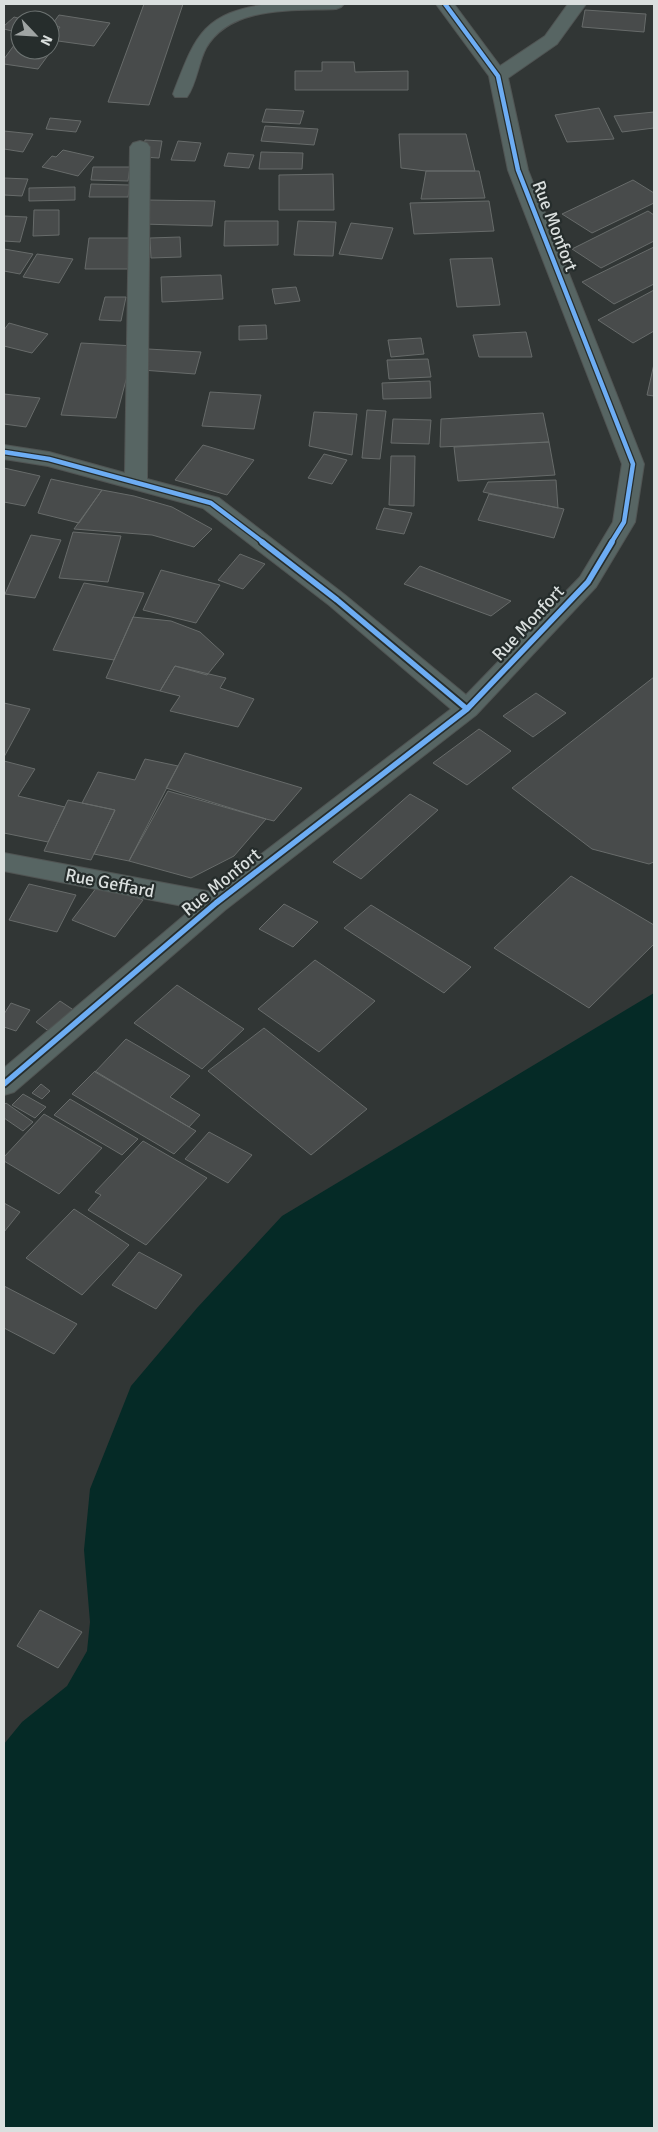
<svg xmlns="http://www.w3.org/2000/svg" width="658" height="2132" font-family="Signika,sans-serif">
<rect width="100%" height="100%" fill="#313635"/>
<path fill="#052a26" d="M654,993V2128H4V1744L22,1722L67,1686L87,1651L90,1622L84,1550L90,1489L131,1386L197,1308L282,1216Z"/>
<path fill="#484b4b" stroke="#676b6a" d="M144,4H183L149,105L108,102Z
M585,10L646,14L644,32L582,27Z
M59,15L110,23L94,46L51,40L60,27L51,26Z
M14,17L25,20H20V29L16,32L4,29V26Z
M20,37V50H50V42L57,43L38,69L4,64V59Z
M322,62H354L355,72L408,71V90H295V71H322Z
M599,108L614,139L567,142L555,115Z
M266,109L304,111L300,124L262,122Z
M654,112V128L622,132L614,116Z
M50,118L81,121L76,132L46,129Z
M265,126L318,129L314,145L261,141Z
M4,131L33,134L23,152L4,149Z
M399,134H466L475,171H426L401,168Z
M145,140L162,141L159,158L142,157Z
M178,141L201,143L195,161L171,160Z
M63,150L94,157L78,176L42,167L52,156L56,157Z
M261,152L303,153L302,169H259Z
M228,153L254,155L249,168L224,166Z
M93,167H130L128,181L91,180Z
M426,171H479L485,198L421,199Z
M333,174L334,210H279V175Z
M4,178L28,179L22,196L4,195Z
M633,180L654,193V203L592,233L562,214Z
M91,184L130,185L128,197H89Z
M75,187V200L29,201V188Z
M146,200L215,201L212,226L142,224Z
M489,201L494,231L414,234L410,203Z
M34,210H59V235L33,236Z
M648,211L654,215V241L601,268L572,249Z
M4,216L27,217L20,242L4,241Z
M225,221H278V245L224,246Z
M298,221L336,222L333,256L294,255Z
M351,223L393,228L382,259L339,254Z
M180,237L181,257L151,258L150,238Z
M89,238H136L132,269H85Z
M654,247V284L614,304L582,282Z
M4,249L33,254L20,274L4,271Z
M37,254L73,259L59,283L23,277Z
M492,258L500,305L457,307L450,259Z
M221,275L223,299L162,302L161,277Z
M296,287L300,301L275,304L272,289Z
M654,290V331L633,343L598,320Z
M105,297H126L121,321L99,320Z
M9,323L48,334L32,353L4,346V330Z
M266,325L267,339L239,340V326Z
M526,332L532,357H479L473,335Z
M421,338L424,354L391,357L388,340Z
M81,343L135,346L116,418L61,415Z
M148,349L201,352L195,374L142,370Z
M428,359L431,377L389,379L387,360Z
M654,364V396L647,395Z
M430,381L431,398L383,399L382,383Z
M210,392L261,395L254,429L202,426Z
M4,394L40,398L26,427L4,424Z
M367,410L386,411L380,459L362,458Z
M314,412L357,414L352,455L309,446Z
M543,413L549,442L440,447L441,419Z
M393,419L431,420L429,444L391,443Z
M549,442L555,475L458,481L454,447Z
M203,445L254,460L227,495L175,480Z
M324,454L347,460L332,484L308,478Z
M391,456H415L414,506L389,505Z
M4,468L40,476L25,506L4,502Z
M51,479L102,490L79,523L38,513Z
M556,480L558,508L483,492L488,482Z
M102,490L134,496L172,507L212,529L194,547L152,535L74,529Z
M489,494L564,509L554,538L478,520Z
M384,508L412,513L404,534L376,529Z
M73,532L121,536L108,582L59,578Z
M31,535L61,540L35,598L5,594Z
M240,554L265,564L243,589L218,580Z
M420,566L511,601L491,616L404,584Z
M161,570L220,585L196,623L143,610Z
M84,583L144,593L114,660L53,650Z
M133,617L171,621L200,632L224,654L207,675L175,666L160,691L106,678Z
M175,666L226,678L220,688L254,699L238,727L170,711L180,696L160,691Z
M654,677V862L649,864L592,849L512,788Z
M536,693L566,713L533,737L503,716Z
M4,703L30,709L4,757Z
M479,729L511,751L467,785L433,763Z
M185,753L302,788L274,821L266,819L166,788Z
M145,759L178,766L129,861L94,854L115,810L82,803L98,772L135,780Z
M4,761L35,769L18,796L65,807L48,842L4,833Z
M168,791L266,819L234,856L191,878L129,861Z
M410,794L438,810L361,879L333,862Z
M68,800L115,810L91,860L44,851Z
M571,876L654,925V944L589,1008L494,948Z
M100,883L143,900L115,937L72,920Z
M29,884L76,895L57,932L9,920Z
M284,904L318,922L293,947L259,929Z
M371,905L471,967L444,993L344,928Z
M315,960L375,1001L319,1052L258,1009Z
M177,985L244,1029L202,1069L134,1023Z
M60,1001L75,1011L50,1032L36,1022Z
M11,1003L30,1010L16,1031L4,1027V1014Z
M264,1028L367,1109L311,1155L208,1071Z
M126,1039L190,1076L170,1097L200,1115L189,1127L95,1072Z
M95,1071L189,1127L196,1131L174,1154L72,1094Z
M41,1084L50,1091L42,1099L32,1093Z
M23,1094L46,1107L35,1118L12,1105Z
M70,1099L138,1139L122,1155L54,1115Z
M6,1103L33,1122L23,1131L4,1118V1105Z
M44,1114L102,1148L59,1194L4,1161V1157Z
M209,1132L252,1155L228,1183L185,1159Z
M143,1141L207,1178L146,1245L88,1210L101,1195L95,1192Z
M4,1203L20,1212L4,1232Z
M74,1209L129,1245L82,1295L26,1258Z
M139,1252L182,1275L156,1309L112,1285Z
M4,1286L77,1324L54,1354L4,1328Z
M40,1610L82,1632L58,1668L17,1646Z"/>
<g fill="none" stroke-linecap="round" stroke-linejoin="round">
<defs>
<path id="service" d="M268,4H344L341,7L336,9C294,11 231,5 206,48C198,63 197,83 187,97H175L173,94C195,38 201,13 268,4Z"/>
<path id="minor" d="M436,4H454L500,66L545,36L568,4H586L557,44L508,78L528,170L644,464L635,522L596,587L476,715L225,910L14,1092L4,1095V1068L193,908L4,871V853L212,892L451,709L329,605L203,508L48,466L4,459V445L49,452L125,473L130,147L133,143L140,141L147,143L150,147L147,479L219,498L345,595L466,695L580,577L613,522L622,464L508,170L489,76Z"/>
</defs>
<use href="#service" stroke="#505453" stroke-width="2"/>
<use href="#minor" stroke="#505453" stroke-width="2"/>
<use href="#service" fill="#576563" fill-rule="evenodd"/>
<use href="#minor" fill="#576563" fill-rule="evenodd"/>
<defs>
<path id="cycleway-far1" d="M445,4L498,76L518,170L633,464L624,522L611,543
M4,452L49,459L211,503L264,543"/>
<path id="cycleway" d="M262,542L337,600L467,709
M4,1084L216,903L467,709L588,582L612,542"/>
</defs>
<use href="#cycleway-far1" stroke="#262d2c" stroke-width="7"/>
<use href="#cycleway" stroke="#262d2c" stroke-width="9"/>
<use href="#cycleway-far1" stroke="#6dadf4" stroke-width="4.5"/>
<use href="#cycleway" stroke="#6dadf4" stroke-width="5.5"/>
</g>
<g text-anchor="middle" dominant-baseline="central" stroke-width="4.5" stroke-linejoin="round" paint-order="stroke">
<g font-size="18" fill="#dadfde" stroke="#262d2c">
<text transform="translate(555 226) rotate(69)">Rue Monfort</text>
<text transform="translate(528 623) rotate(-47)">Rue Monfort</text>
<text transform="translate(221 882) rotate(-39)">Rue Monfort</text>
<text transform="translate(110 883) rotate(11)">Rue Geffard</text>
</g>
</g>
<rect width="658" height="2132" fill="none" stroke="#dadfde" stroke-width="10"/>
<g transform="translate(35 35) rotate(115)"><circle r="24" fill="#262d2c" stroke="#6e7473"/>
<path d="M0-4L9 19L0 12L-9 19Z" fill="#9fa4a3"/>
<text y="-8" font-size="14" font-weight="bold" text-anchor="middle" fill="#dadfde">N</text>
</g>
</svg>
